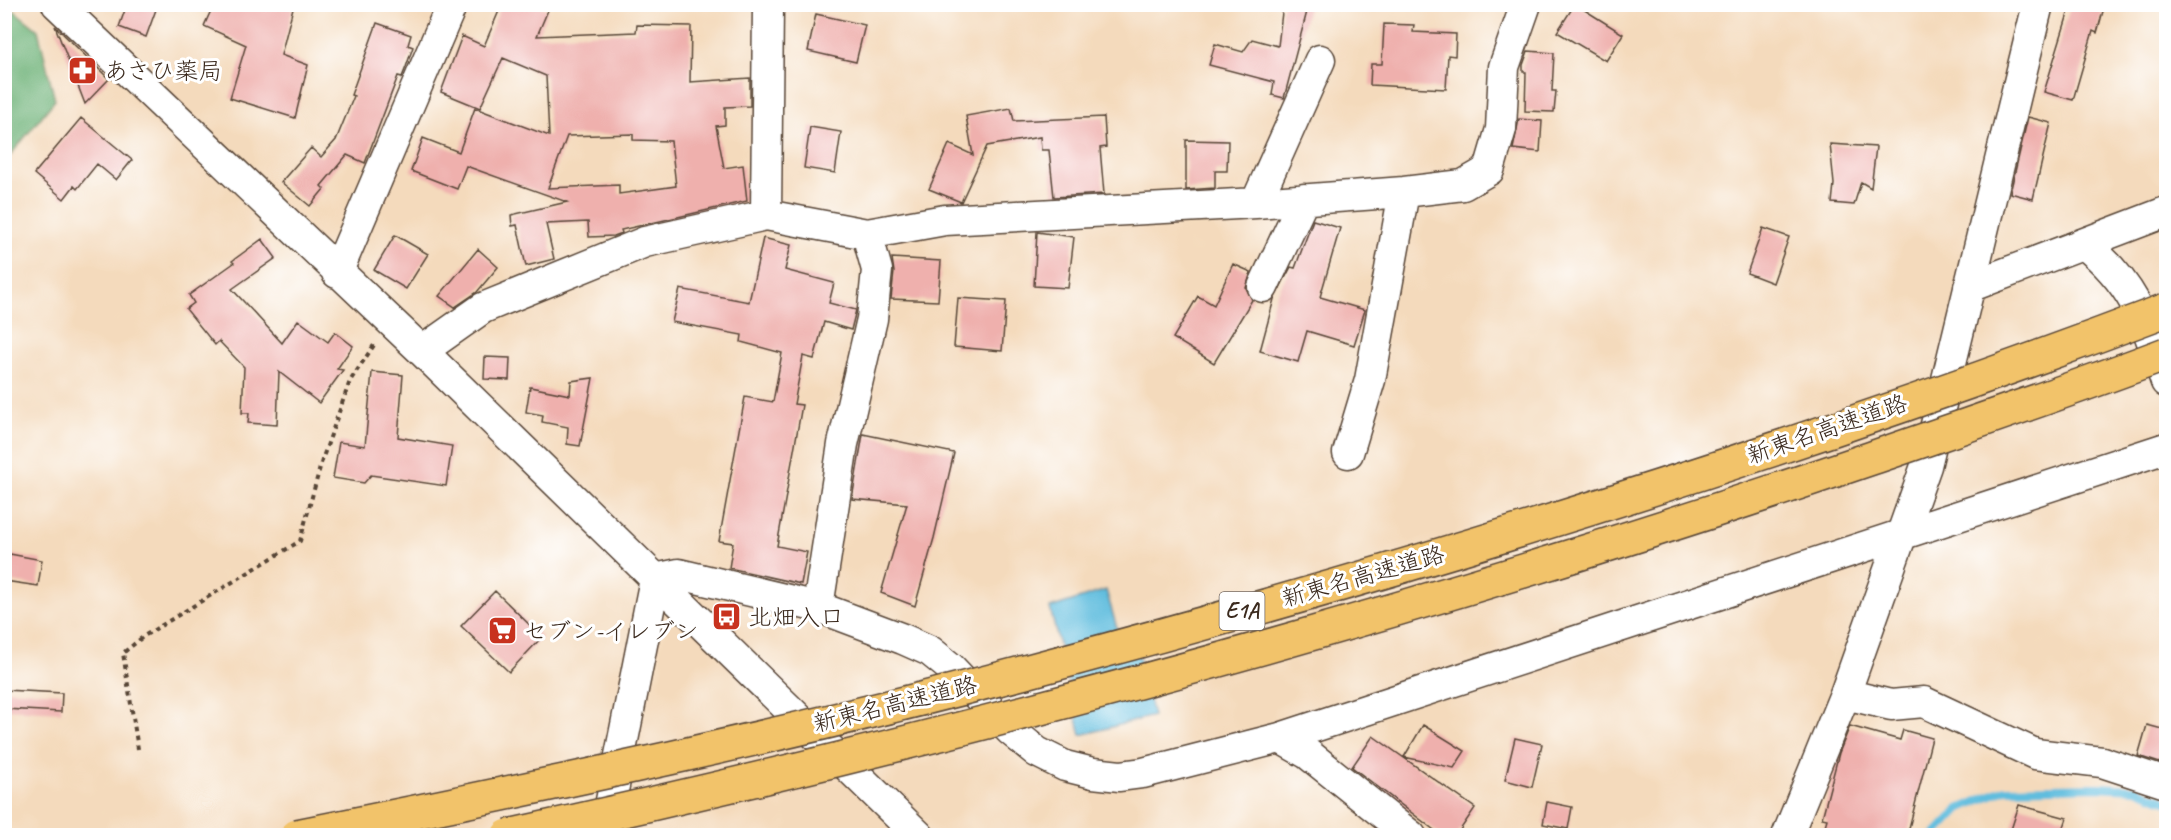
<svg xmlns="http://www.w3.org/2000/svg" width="2171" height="840" font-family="Caveat,'Klee One',sans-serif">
<rect width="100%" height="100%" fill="#fff"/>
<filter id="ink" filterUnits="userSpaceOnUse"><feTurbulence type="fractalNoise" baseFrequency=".0167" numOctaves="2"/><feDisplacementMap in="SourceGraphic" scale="12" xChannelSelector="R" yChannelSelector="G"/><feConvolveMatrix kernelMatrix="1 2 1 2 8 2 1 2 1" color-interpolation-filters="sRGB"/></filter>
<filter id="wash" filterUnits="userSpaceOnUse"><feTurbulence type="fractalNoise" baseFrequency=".008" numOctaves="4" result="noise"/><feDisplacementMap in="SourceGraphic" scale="24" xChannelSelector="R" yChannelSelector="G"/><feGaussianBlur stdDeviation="1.35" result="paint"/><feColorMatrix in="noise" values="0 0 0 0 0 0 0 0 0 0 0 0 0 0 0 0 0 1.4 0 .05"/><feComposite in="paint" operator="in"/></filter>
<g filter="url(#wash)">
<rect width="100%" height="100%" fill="#f4dabc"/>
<path fill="#6cb176" stroke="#546e4a" stroke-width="1.5" d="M7,5L38,30L55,100L5,162L4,5Z"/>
<path fill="#60bdde" stroke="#4e747e" stroke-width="1.5" d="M1106,590L1118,632L1133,629L1153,716L1081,735L1050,608Z"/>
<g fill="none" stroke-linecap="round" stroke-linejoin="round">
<path stroke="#60bdde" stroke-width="8" d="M1933,836L1959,809L2005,789L2098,787L2136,789L2166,801"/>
</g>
<g id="blocks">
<path fill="#efb0ad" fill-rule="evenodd" d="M127,4H158L146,37L119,27Z
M214,4H294L281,55L308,65L295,118L230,98L246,45L204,26Z
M502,4H536L548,10L537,36L636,32L637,25L691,26L690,82L750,78V106L725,107V125L716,126L724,168L743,165L747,201L621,230L622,233L614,236L589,237L588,222L546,224L554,259L526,266L517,225L512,226L511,215L567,202L466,166L457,189L411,171L423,138L459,152L475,108L549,136L546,76L503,58L480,108L441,92L462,36L484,46ZM633,134V140L671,141L676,186L619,194V185L548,188L567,136Z
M1283,4H1309L1284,98L1272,95L1274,82L1209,65L1215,44L1243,52L1252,39L1278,46Z
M1575,4L1623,34L1606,61L1557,32Z
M2071,4H2105L2097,33L2093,31L2073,100L2044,92Z
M816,14L865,25L856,62L808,51Z
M377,23L411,35L408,45L413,47L406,67L402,77L398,76L365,163L347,155L321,186L324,189L310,206L281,182L311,148L321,157L336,140L354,96L351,95Z
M1384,24L1414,25L1413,32L1456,34L1455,56L1448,55L1446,89L1370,85L1371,64H1382Z
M55,26L109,79L85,104Z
M1528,51L1554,53L1552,91H1556L1554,112L1525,111L1526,72H1523V65Z
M1011,108L1014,121L1104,117L1106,147L1100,148L1104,194L1054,197L1049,150H1041L1040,137L987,146L961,202L929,189L949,144L973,155L966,116Z
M2028,117L2051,123L2033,199L2010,193Z
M81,118L132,160L116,180L97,164L77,189L74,186L64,199L34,174Z
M1519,119L1542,121L1540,152L1513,149Z
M810,127L841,132L835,173L804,168Z
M1186,140L1228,141L1227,171H1215V188L1186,190Z
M1830,144L1876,147L1871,188L1861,182L1854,205L1832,203L1834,184Z
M1313,220L1340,228L1320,297L1365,310L1354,345L1307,331L1298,362L1260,351L1274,299L1291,267L1295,268Z
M1763,228L1789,237L1773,283L1747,273Z
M1037,232L1074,237L1068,288L1034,286Z
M395,235L428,254L406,289L374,270Z
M763,238L791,245L785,270L834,283L829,303L856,310L851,330L824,322L814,359L803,356L794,404L802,405L777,546L807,552L801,584L729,568L733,543L719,541L745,397L773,402L782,353L741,342L742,335L672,322L680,289L749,302Z
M262,239L276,258L232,289L282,343L298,320L328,342L335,332L353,346L337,369L343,370L319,403L279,372L277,425L248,423L249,413H242L244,367L219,341L215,345L186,309L194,303L189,295L234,263L232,261Z
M478,249L498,267L477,292L455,307L439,296Z
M892,258L941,261L938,301L891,299L894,272Z
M1233,264L1251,272L1246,288L1252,300L1214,363L1173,338L1198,296L1214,305Z
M958,298L1006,301L1002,351L954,347Z
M485,357L510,358L509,380L484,379Z
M372,372L403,375L398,437L452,446L446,486L371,475L364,483L333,478L339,442L365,446Z
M593,378L580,446L567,444L568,427L542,422L543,415L526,412L530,387L570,395L571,381Z
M863,434L954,453L934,538L915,606L881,593L907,504L852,499Z
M10,554L42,560L38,586L5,581Z
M495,591L542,637L509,672L461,626Z
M4,690L62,693L61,712L4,709Z
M1423,725L1465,751L1454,768L1404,757Z
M2147,725L2166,730V765L2138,756Z
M1850,726L1900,740L1903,730L1932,738L1907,836H1822L1827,819L1822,818L1839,753Z
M1373,736L1475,808L1456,836H1442L1352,767Z
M1515,738L1542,744L1532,787L1505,780Z
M1547,802L1572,807L1568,829L1543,824Z
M2019,805L2067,818L2061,836H2009Z"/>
</g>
</g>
<g filter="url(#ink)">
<use href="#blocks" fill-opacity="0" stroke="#574436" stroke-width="1.5"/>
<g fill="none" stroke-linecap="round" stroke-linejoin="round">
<defs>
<path id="minor" d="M57,4L422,351L919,836
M768,4L766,215L867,234L877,270L872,319L843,444L818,607
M1256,203L1320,60
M867,234L945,220L1256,203L1404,192L1463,185L1489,170L1501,129L1504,67L1526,4
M2084,244C2135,284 2146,323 2166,382
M337,273L452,4
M1263,287L1304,199
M1969,287L2166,212
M422,351L483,308L645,242L766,215
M1348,453L1370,380L1404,192
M1845,694L1891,705L1924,702L2035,754L2102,762L2166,783
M1280,738L2166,448
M604,836L655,579L679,574L818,607L903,639L930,651L951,668L1010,730L1037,752L1065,766L1093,773L1120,776L1143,773L1280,738L1308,754L1411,836
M1787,836L1845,694L1926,466L2038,4"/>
</defs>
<use href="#minor" stroke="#574436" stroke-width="33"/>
<path stroke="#574436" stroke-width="4" stroke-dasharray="4.5 4.5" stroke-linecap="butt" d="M138,749L123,653L144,636L300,541L322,460L350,381L376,342"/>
<use href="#minor" stroke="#fff" stroke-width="30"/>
<defs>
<path id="highway-bridge" d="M297,836C546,786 795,734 1040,668C1420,567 1798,449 2166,310
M508,836C969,735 1425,611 1872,458C1970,424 2069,391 2166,354"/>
</defs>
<use href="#highway-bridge" stroke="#574436" stroke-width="36" stroke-linecap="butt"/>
<use href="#highway-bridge" stroke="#f2c36a" stroke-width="33"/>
</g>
</g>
<defs>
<symbol id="pharmacy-square" viewBox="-11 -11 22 22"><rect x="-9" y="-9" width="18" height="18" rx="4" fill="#c8321e" stroke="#fff"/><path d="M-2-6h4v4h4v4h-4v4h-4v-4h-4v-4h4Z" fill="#fff"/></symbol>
<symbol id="bus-square" viewBox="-11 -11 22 22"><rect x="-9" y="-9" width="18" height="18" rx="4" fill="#c8321e" stroke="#fff"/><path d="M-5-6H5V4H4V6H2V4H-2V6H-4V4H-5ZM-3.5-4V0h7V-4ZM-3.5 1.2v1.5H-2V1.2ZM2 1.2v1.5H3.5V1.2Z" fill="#fff"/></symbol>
<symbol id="supermarket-square" viewBox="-11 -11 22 22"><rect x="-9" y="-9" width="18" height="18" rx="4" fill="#c8321e" stroke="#fff"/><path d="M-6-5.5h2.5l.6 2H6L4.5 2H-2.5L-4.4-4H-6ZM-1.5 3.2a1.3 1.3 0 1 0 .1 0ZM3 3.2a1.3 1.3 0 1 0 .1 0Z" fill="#fff"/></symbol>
</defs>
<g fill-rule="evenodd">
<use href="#pharmacy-square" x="66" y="54" width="33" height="33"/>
<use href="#bus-square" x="710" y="600" width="33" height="33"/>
<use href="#supermarket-square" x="486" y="614" width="33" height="33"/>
</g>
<g text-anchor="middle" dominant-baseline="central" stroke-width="6" stroke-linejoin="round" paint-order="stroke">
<rect fill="#fff" stroke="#766a62" stroke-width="1.5" x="1219.5" y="592" width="45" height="38" rx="4.5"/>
<g font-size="22" font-weight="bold" fill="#3b2a1e">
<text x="1242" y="611">E1A</text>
</g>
<g font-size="24" fill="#3b2a1e" stroke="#fff" text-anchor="start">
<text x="104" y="71">あさひ薬局</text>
<text x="748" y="617">北畑入口</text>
<text x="523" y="631">セブン-イレブン</text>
</g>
<g font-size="24" fill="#3b2a1e" stroke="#fff">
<text transform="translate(1827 429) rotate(-19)">新東名高速道路</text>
<text transform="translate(1363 576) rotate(-16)">新東名高速道路</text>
<text transform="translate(895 704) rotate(-14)">新東名高速道路</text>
</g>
</g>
<rect width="2171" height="840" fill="none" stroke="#fff" stroke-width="24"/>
</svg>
